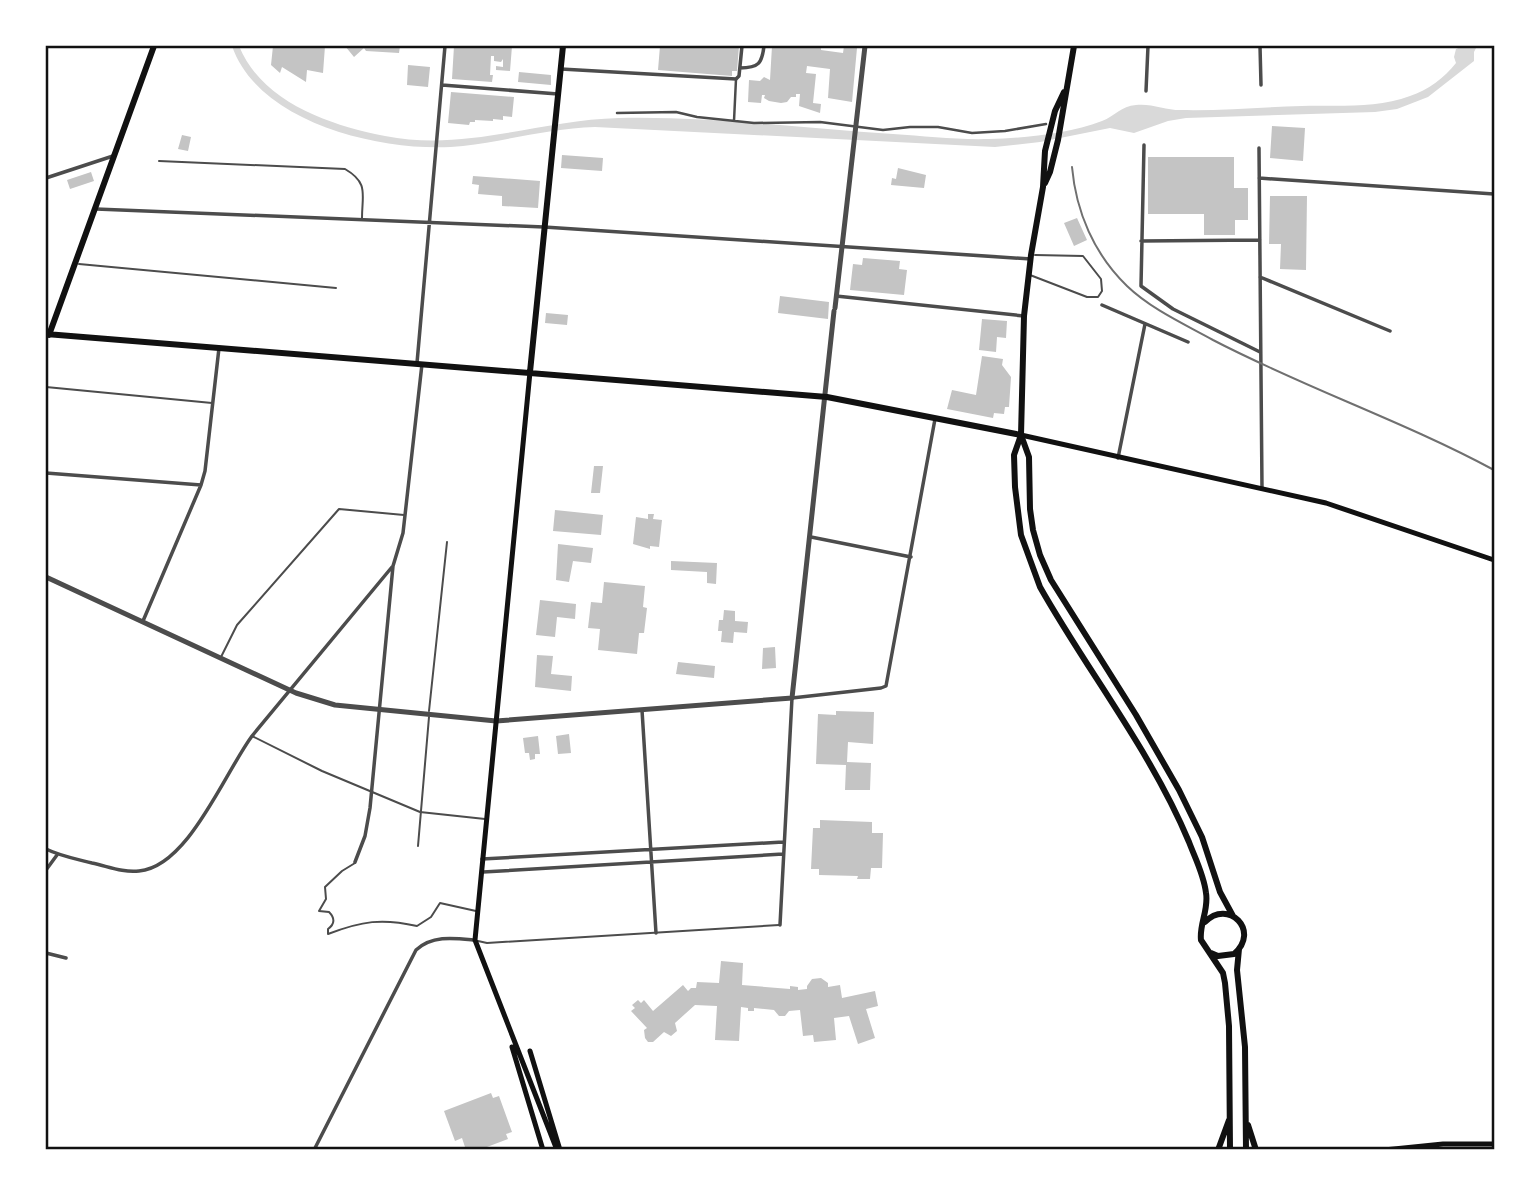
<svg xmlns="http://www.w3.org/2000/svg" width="1540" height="1195" font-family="'Archivo Narrow',sans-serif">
<rect width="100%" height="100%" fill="#fff"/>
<path fill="#d9d9d9" d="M232,46H239C262,102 329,125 385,136C466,152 539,120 619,118C710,116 802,128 893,134C925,136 957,140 989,139C1025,138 1068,134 1102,121C1115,116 1121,106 1136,105C1150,103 1166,110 1180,110C1221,111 1262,107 1302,106C1337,105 1376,109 1410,96C1428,90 1444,78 1456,63L1454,57L1456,49L1463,46H1477L1474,52V61L1428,97L1397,109L1375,112L1186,118L1168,121L1134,133L1110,128L1040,142L995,147L595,127C550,128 507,141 463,146C388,154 259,125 232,46Z"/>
<path fill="#c4c4c4" d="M273,46H325L323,73L307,70L306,82L282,67L280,73L271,65Z
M345,46H400L399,53L366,51L364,48L354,57Z
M454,46H512L510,71L496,70V66L503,67V59L501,62L494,61V56H491L490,75H493L492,82L452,79Z
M660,46H739L737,71H732V76L658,70Z
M772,46H821V50L843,53L844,46L857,48L852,102L828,98L830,69L807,66L806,73L816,74L813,103L821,104L820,113L799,106L800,94H796V97H791L787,102L781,103L769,101L764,98L765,95H762L761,103L748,102L749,80L760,81L764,77L770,80Z
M408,65L430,67L428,87L407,85Z
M519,72L551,75V85L518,82Z
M451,92L514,97L512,117L503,116V120L493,119V121L475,120V122H470L469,125L448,123Z
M1272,126L1305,128L1303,161L1270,158Z
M182,135L191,137L188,151L178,149Z
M562,155L603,158L602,171L561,168Z
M1148,157H1234V188H1248V220H1235V235H1204V214H1148Z
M898,168L926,175L924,188L891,185L892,178L896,179Z
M91,172L94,181L70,189L67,180Z
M473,176L540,181L538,208L502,206V196L478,194L479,185L472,184Z
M1270,196H1307L1306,270L1280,269L1281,244H1269Z
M1077,218L1087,240L1074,246L1064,223Z
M863,258L900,261L899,269L907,270L904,295L850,290L853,264L862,265Z
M780,296L829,302L828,319L778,313Z
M546,313L568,315L567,325L545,323Z
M982,319L1007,321L1006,338L997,337L996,352L979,350Z
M982,356L1003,359L1002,365L1011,377L1009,407H1005L1004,414L994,413L993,418L947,409L952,390L976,395Z
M594,466H603L600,493H591Z
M555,510L603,515L601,535L553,531Z
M648,514H654L653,519L662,520L659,547L650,546V549L633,544L636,517L648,519Z
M558,544L593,548L591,563L573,561L569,582L556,580Z
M671,561L717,563L716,584L707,583V572L671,570Z
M604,582L645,586L643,607L647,608L644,633H639L637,654L598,650L600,629L588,628L591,602L602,603Z
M540,600L576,604L575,619L557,617L555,637L536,635Z
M724,610L735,611V621L748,622L747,633L734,632L733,643L721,642L722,631H718L719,620H723Z
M775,647L776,668L762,669L763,648Z
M537,655L553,656L551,674L572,676L571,691L535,687Z
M678,662L715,666L714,678L676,674Z
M836,711L874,712L873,744L848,742L847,762L871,763L870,790H845L846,765L816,764L818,714L836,715Z
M569,734L571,753L558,754L556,736Z
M538,736L540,754H535V759L530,760L529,753H525L523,738Z
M820,820L872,822V833H883L882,868H871L870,879H857L858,876L819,875V869H811L813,828H820Z
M721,961L743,963L742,985L790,989V986L798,987V990L807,989V986L812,979L821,978L828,983V987L840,985L842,998L875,991L878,1006L866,1009L875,1038L858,1044L849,1016L834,1018L836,1040L814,1042L813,1035L803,1036L800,1010L789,1011L785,1016H779L774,1010L754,1008V1011H748V1008L741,1007L739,1041L715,1040L717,1006L695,1005L675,1023L677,1031L671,1036L664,1032L653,1042H648L645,1038L644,1030L647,1028L631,1011L635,1008L632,1005L638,1000L641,1003L644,1000L653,1011L683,985L688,991L691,988H696L697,982L719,983Z
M491,1093L493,1098L499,1096L512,1132L506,1134L508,1139L479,1150H466L462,1138L455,1141L444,1111Z"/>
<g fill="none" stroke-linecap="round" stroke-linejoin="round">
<path stroke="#4c4c4c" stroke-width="2" d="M159,161L345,169C369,183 362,194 362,218
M79,264L336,288
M1030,275L1087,297H1098L1102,291L1101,279L1083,256L1035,255
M46,387L212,403
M221,657L237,625L339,509L404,515
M429,711L447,542
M252,736L322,771L420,812L485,819
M418,846L429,717
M355,863L342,871L325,887L326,899L319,911L329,912C335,918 335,924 328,929V934C362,921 382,918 417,926L431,917L440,903L476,911
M478,941L487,943L779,925"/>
<path stroke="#4c4c4c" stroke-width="2.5" d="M617,113L676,112L697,117L754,123L820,122L883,130L910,127H938L972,133L1005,131L1046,124
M734,121L736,79"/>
<path stroke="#4c4c4c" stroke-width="3.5" d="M1260,46L1261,85
M740,68C759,68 762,63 764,46
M561,69L736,79L739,76L742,46
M442,85L558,94
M1146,91L1148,46
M1144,145L1141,286L1173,309L1260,352
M1259,148L1262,488
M46,178L113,156
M1259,178L1494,194
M96,209L544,227L1031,259
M1141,241L1260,240
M1260,277L1390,331
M836,296L1024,316
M1102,305L1188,342
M417,363L445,46
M1118,458L1145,324
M46,473L201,485
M811,537L911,557
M143,621L201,485L205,471L219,348
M642,710L656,933
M46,849C60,856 76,859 92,863C107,866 123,873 139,871C188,867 224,774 252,736L392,567
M482,859L783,842
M355,862L365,836L370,808L393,566L403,533L422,364
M46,870L57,855
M483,872L783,854
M780,925L792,698L881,688L886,686L935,419
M46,953L66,958
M314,1150L416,950C432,935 454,938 474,940"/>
<path stroke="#4c4c4c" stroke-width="5" d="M835,308L865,46
M46,577L296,693L335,705L496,721L792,698L834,311"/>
<path stroke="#111" stroke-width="5" d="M530,372L475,940L557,1150
M1021,435L1326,503L1494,560
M512,1047L543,1150
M530,1051L560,1150
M1384,1150L1443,1144H1494"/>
<path stroke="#111" stroke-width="6" d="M1064,92L1055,111L1045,151L1043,187L1031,255L1024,316L1021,435L1014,455L1015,487L1021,535L1040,587C1088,672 1151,751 1189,842C1195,858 1204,875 1206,893C1209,909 1199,925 1201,940L1223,973L1225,983L1229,1026L1230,1150
M1045,183L1050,172L1058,140L1074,46
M46,334L827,397L1021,435
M49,335L154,46
M530,372L563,46
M1021,435L1029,457L1030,509L1033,530L1040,555L1051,580L1136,715L1179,790L1202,837L1220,892L1233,916
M1205,922C1228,898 1261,931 1234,954L1218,956L1211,953
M1239,949L1237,970L1245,1047L1246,1150
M1248,1125L1256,1150
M1218,1150L1229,1120"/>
<path stroke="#707070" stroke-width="2" d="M1072,167C1076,212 1094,254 1127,286C1151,309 1184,324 1213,340C1305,388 1403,421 1494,470"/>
</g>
<rect width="1540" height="1195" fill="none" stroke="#ffffff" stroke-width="94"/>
<rect x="47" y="47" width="1446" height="1101" fill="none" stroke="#111" stroke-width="2.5"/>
</svg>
